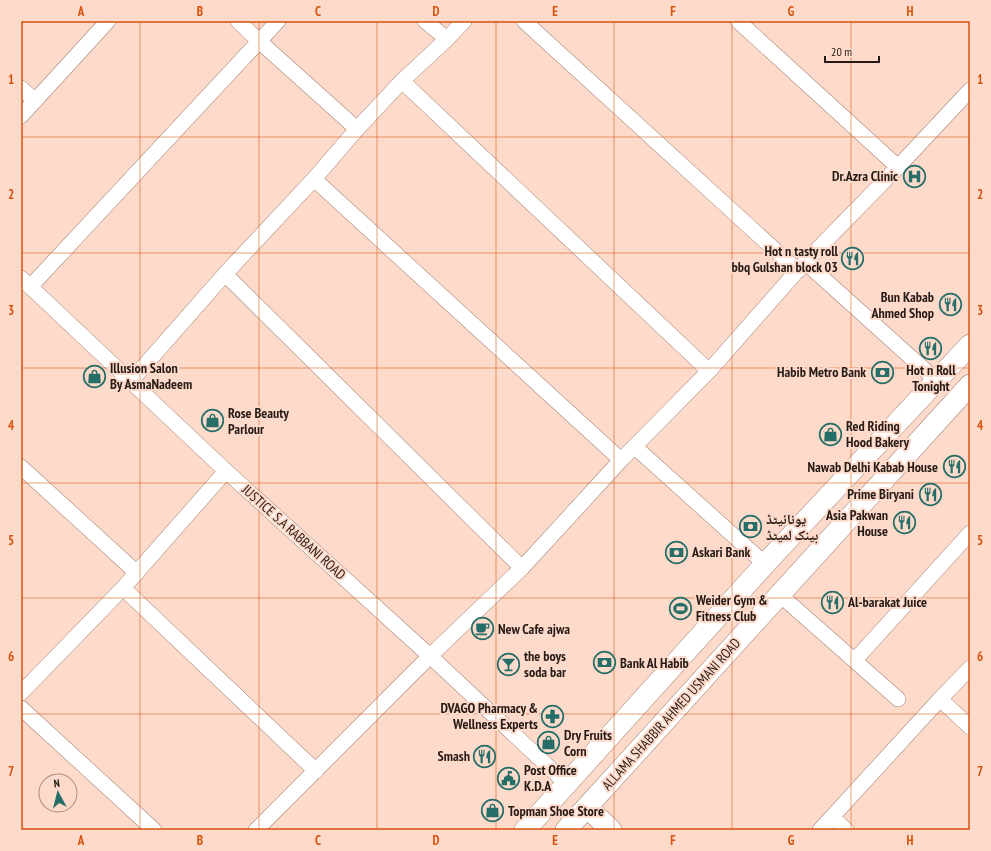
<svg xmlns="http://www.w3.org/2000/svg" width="991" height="851" font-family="'PT Sans Narrow','Noto Naskh Arabic',sans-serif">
<rect width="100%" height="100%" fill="#fedacb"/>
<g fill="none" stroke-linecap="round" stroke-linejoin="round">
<defs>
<path id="street" d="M238,21L259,41L357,129
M425,21L447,39
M524,21L798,271
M738,21L898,167
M402,81L709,371
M21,88L35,101
M21,116L108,21
M314,179L621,460
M805,262L937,381
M225,274L522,568
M21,278L226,471L430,656L567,784
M30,287L278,21
M130,382L225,274L314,179L357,129L402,81L447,39L464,21
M635,447L765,564
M21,467L137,573
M123,588L316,771
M779,594L898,699
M855,660L970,533
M21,693L123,588L226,471
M940,699L970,727
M21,708L154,830
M832,817L846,830
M256,830L430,656L522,568L621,460L709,371L805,262L898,167L970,90
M820,830L940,699L970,668"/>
<path id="secondary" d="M587,807L611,830
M525,830L765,564L970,345
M566,830L970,385"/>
</defs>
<use href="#street" stroke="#a38375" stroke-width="16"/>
<use href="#secondary" stroke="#a38375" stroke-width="22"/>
<use href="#street" stroke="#fff" stroke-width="15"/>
<use href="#secondary" stroke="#fff" stroke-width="21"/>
</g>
<path fill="none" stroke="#d5530d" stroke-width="1" stroke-opacity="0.55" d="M140,21V830M259,21V830M377,21V830M496,21V830M614,21V830M732,21V830M851,21V830M21,137H970M21,253H970M21,368H970M21,483H970M21,598H970M21,714H970"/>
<defs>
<symbol id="hospital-ring" viewBox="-11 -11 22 22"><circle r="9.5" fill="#fedacb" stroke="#266f68" stroke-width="1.5"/><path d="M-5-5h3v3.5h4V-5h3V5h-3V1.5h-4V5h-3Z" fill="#266f68"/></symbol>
<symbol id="restaurant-ring" viewBox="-11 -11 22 22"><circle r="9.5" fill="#fedacb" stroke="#266f68" stroke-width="1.5"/><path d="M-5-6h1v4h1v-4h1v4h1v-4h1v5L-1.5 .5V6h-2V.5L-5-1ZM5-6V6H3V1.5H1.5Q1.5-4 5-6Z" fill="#266f68"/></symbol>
<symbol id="bank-ring" viewBox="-11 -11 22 22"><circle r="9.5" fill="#fedacb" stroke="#266f68" stroke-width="1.5"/><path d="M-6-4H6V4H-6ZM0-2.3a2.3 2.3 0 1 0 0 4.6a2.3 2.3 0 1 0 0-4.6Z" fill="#266f68"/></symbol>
<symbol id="shop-ring" viewBox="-11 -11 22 22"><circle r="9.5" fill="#fedacb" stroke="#266f68" stroke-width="1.5"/><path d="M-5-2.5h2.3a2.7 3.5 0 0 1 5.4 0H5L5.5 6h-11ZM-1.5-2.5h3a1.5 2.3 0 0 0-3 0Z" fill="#266f68"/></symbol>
<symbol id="stadium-ring" viewBox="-11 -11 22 22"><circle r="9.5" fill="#fedacb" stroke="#266f68" stroke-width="1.5"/><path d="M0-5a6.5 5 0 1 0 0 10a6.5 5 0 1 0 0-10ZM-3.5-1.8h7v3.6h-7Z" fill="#266f68"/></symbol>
<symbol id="cafe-ring" viewBox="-11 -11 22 22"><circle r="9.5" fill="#fedacb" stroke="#266f68" stroke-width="1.5"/><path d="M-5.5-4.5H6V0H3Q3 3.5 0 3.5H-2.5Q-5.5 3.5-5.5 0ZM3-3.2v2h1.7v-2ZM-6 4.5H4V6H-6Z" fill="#266f68"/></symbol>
<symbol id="bar-ring" viewBox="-11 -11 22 22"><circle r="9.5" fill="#fedacb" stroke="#266f68" stroke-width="1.5"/><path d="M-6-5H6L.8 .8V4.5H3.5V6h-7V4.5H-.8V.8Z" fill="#266f68"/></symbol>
<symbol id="pharmacy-ring" viewBox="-11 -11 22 22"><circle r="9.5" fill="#fedacb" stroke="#266f68" stroke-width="1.5"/><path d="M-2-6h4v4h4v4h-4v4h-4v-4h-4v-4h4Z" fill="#266f68"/></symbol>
<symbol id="civic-ring" viewBox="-11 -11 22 22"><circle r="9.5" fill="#fedacb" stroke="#266f68" stroke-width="1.5"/><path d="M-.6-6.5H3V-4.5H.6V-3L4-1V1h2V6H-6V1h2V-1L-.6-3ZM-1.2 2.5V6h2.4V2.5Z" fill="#266f68"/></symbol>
</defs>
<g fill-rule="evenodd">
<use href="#hospital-ring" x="902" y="164" width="25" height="25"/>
<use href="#restaurant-ring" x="840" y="246" width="25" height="25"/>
<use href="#restaurant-ring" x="938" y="292" width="25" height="25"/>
<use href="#restaurant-ring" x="918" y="336" width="25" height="25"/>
<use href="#bank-ring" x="870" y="360" width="25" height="25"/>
<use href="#shop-ring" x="82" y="364" width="25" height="25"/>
<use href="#shop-ring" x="200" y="408" width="25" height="25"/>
<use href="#shop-ring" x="818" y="422" width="25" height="25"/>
<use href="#restaurant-ring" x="942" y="454" width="25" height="25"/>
<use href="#restaurant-ring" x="918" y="482" width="25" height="25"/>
<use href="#restaurant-ring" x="892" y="510" width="25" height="25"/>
<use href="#bank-ring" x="738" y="514" width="25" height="25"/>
<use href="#bank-ring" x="664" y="540" width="25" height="25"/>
<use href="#restaurant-ring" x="820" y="590" width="25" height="25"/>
<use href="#stadium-ring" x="668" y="596" width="25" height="25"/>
<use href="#cafe-ring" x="470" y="616" width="25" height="25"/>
<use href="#bank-ring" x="592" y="650" width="25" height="25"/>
<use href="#bar-ring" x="496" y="652" width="25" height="25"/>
<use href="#pharmacy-ring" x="540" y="704" width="25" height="25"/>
<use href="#shop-ring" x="536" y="730" width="25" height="25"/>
<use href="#restaurant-ring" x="472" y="744" width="25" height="25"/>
<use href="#civic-ring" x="496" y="766" width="25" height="25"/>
<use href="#shop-ring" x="480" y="798" width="25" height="25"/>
</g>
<g text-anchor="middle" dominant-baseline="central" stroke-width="4" stroke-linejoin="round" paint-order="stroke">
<g font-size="14" font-weight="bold" fill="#271b15" stroke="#fedacb" text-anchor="start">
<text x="898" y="176" text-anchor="end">Dr.Azra Clinic</text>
<text x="838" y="251" text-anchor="end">Hot n tasty roll<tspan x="838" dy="16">bbq Gulshan block 03</tspan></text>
<text x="934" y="297" text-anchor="end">Bun Kabab<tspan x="934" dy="16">Ahmed Shop</tspan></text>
<text x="110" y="368">Illusion Salon<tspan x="110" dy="16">By AsmaNadeem</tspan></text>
<text x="931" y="370" text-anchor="middle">Hot n Roll<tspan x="931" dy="16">Tonight</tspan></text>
<text x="866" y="372" text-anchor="end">Habib Metro Bank</text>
<text x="228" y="413">Rose Beauty<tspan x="228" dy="16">Parlour</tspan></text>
<text x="846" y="426">Red Riding<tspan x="846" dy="16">Hood Bakery</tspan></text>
<text x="938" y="467" text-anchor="end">Nawab Delhi Kabab House</text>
<text x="914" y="494" text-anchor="end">Prime Biryani</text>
<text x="888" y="515" text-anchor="end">Asia Pakwan<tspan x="888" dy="16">House</tspan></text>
<text x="766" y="519">یونائیٹڈ<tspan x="766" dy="16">بینک لمیٹڈ</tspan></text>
<text x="692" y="552">Askari Bank</text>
<text x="696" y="600">Weider Gym &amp;<tspan x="696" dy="16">Fitness Club</tspan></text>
<text x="848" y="602">Al-barakat Juice</text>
<text x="498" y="629">New Cafe ajwa</text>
<text x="524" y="656">the boys<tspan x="524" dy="16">soda bar</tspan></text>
<text x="620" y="663">Bank Al Habib</text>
<text x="538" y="708" text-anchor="end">DVAGO Pharmacy &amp;<tspan x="538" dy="16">Wellness Experts</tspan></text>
<text x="564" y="735">Dry Fruits<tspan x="564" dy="16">Corn</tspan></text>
<text x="470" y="756" text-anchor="end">Smash</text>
<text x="524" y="770">Post Office<tspan x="524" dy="16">K.D.A</tspan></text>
<text x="508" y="811">Topman Shoe Store</text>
</g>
<g font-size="14" fill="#271b15" stroke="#fedacb">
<text transform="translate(294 532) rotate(42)">JUSTICE S.A RABBANI ROAD</text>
<text transform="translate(671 714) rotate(-48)">ALLAMA SHABBIR AHMED USMANI ROAD</text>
</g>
</g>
<rect width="991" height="851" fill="none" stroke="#fedacb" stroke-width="44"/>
<g transform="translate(58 793) rotate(353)"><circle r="19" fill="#fedacb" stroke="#a88e82"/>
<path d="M0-3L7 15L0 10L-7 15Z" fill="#266f68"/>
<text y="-6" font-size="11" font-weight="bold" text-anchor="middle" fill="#271b15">N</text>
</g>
<path d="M825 56v6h54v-6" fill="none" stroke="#271b15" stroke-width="2"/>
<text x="831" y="56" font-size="12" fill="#271b15" stroke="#fedacb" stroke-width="3" paint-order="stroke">20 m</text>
<rect x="22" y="22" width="947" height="807" fill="none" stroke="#d5530d" stroke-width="1.5"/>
<g font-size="13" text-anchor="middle" font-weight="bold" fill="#d5530d">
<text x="81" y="16">A</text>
<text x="200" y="16">B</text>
<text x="318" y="16">C</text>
<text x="436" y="16">D</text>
<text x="555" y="16">E</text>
<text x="673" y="16">F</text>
<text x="791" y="16">G</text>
<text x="910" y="16">H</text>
<text x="11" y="84">1</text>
<text x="980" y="84">1</text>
<text x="11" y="199">2</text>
<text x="980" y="199">2</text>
<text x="11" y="315">3</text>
<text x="980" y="315">3</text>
<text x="11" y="430">4</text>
<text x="980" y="430">4</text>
<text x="11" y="545">5</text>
<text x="980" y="545">5</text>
<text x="11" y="661">6</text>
<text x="980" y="661">6</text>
<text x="11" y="776">7</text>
<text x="980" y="776">7</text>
<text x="81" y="845">A</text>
<text x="200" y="845">B</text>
<text x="318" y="845">C</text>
<text x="436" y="845">D</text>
<text x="555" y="845">E</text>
<text x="673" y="845">F</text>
<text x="791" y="845">G</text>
<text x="910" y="845">H</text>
</g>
</svg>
